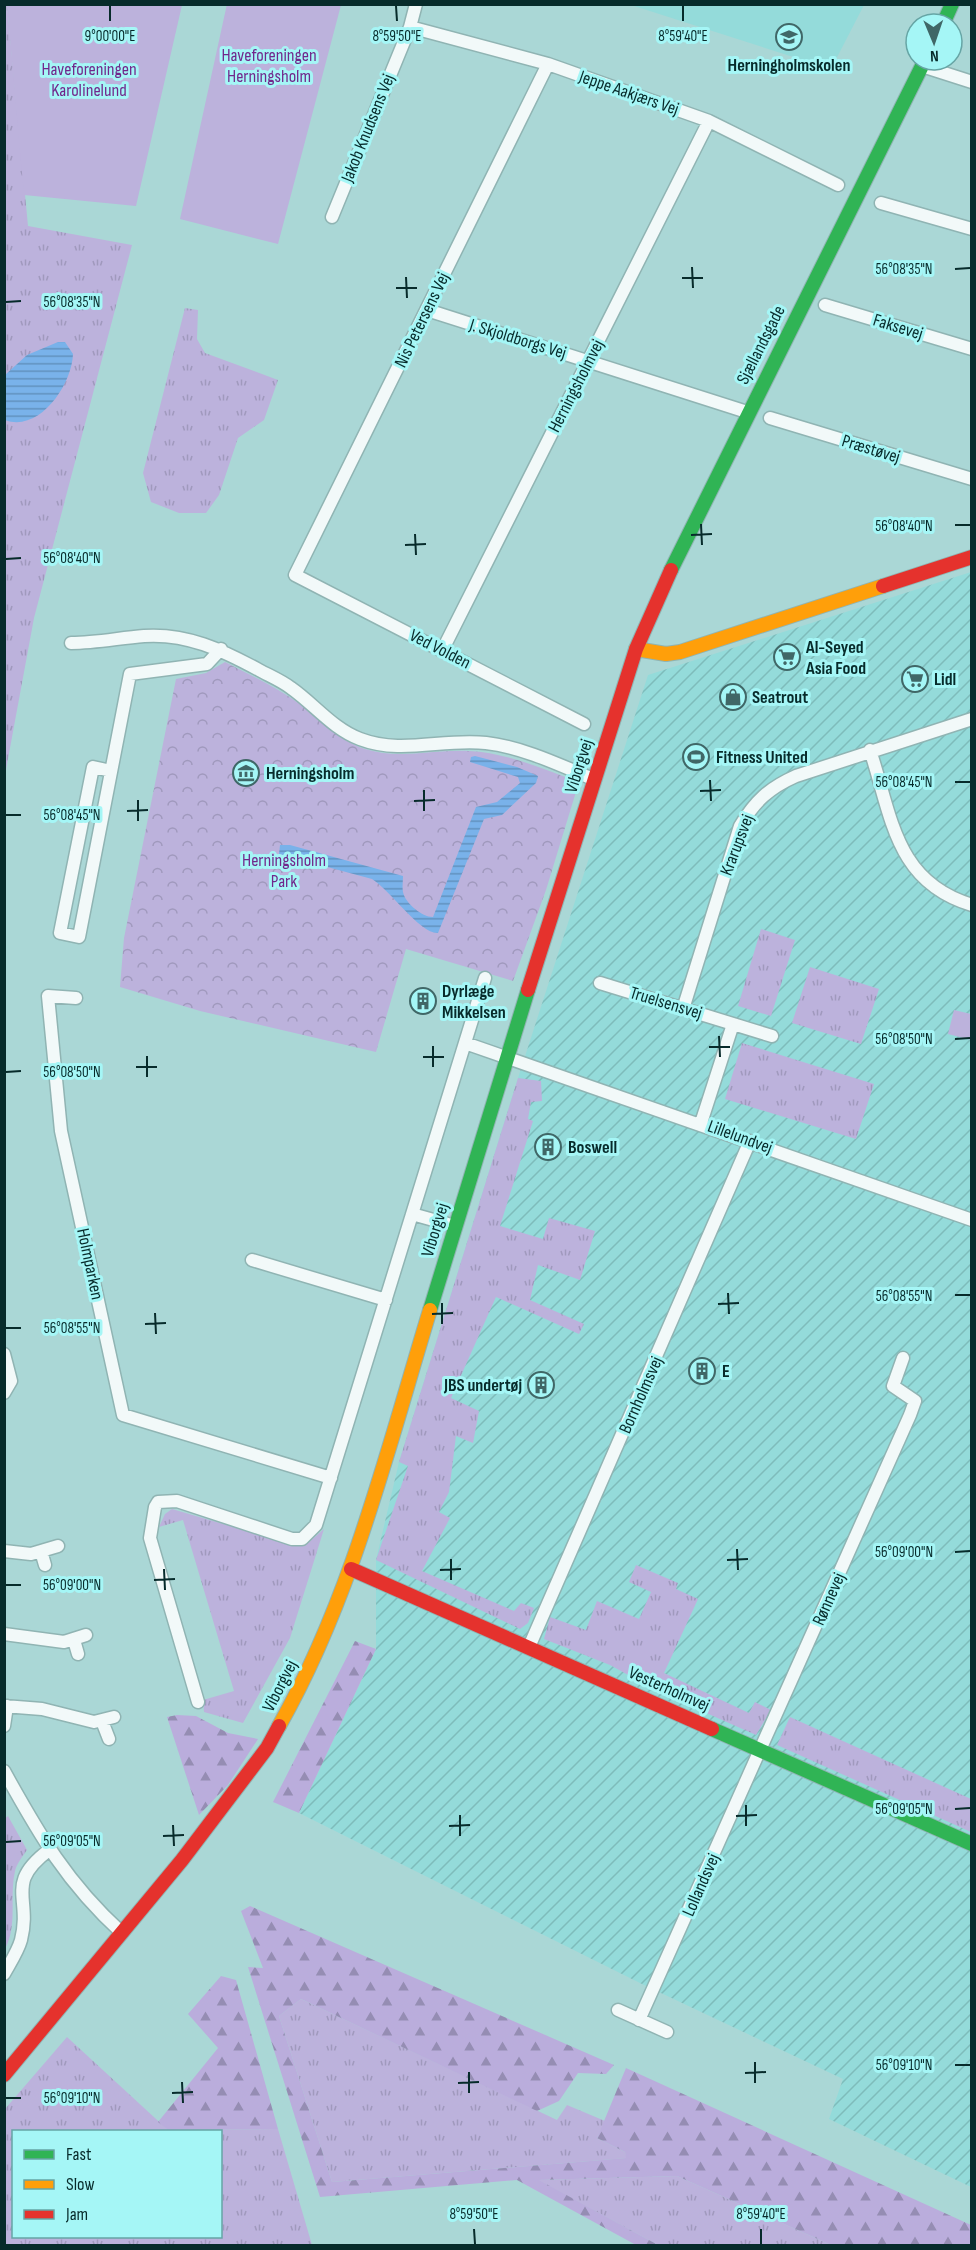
<svg xmlns="http://www.w3.org/2000/svg" width="976" height="2250" font-family="'Sofia Sans Condensed',sans-serif">
<defs>
<pattern id="industrial-furrows" width="10" height="10" patternUnits="userSpaceOnUse" patternTransform="scale(1.5)"><rect width="10" height="10" fill="#94dbda"/><path d="M-1 1l2-2M0 10L10 0M9 11l2-2" fill="none" stroke="#7ebcbb"/></pattern>
<pattern id="grass-tufts" width="24" height="20" patternUnits="userSpaceOnUse" patternTransform="scale(1.5)"><rect width="24" height="20" fill="#bcb2dc"/><path d="M3 7l-1-3M5 7V3M7 7l1-3M15 17l-1-3M17 17v-4M19 17l1-3" fill="none" stroke="#a099bd"/></pattern>
<pattern id="forest-firs" width="22" height="20" patternUnits="userSpaceOnUse" patternTransform="scale(1.5)"><rect width="22" height="20" fill="#baaddc"/><path d="M5 1l3.5 6h-7zM16 11l3.5 6h-7z" fill="#958db3"/></pattern>
<pattern id="park-crowns" width="20" height="18" patternUnits="userSpaceOnUse" patternTransform="scale(1.5)"><rect width="20" height="18" fill="#bcb2dc"/><path d="M2 6a3 3 0 1 1 6 0M12 15a3 3 0 1 1 6 0" fill="none" stroke="#a099bd"/></pattern>
<pattern id="water-rules" width="6" height="5" patternUnits="userSpaceOnUse" patternTransform="scale(1.5)"><rect width="6" height="5" fill="#79b2ea"/><path d="M0 2.5h6" fill="none" stroke="#6191be"/></pattern>
</defs>
<rect width="100%" height="100%" fill="#aad7d6"/>
<path fill="#94dbda" d="M631,5H864L831,69Z"/>
<path fill="url(#industrial-furrows)" d="M971,572V2187L829,2119L843,2079L644,1985L299,1813L376,1649V1560L399,1462L518,1078L648,675Z"/>
<path fill="url(#grass-tufts)" fill-rule="evenodd" d="M7,4L28,226L132,245L34,618L5,775L4,5Z
M185,308L198,310L197,339L205,353L278,380L264,420L238,438L219,495L206,513H179L151,502L143,473Z
M761,929L795,940L771,1016L738,1006Z
M810,967L879,989L861,1044L792,1023Z
M742,1043L874,1084L856,1139L725,1099Z
M518,1078L541,1081L542,1101L531,1102L528,1119L533,1121L500,1226L543,1239L549,1218L595,1231L580,1280L538,1265L530,1300L584,1324L579,1334L496,1297L451,1398L479,1411L473,1443L456,1436L449,1492L439,1512L450,1518L422,1571L514,1611L521,1603L534,1608L528,1623L520,1629L376,1560L408,1466L399,1462Z
M172,1509L288,1543H308L324,1529L290,1638L243,1723L204,1712L203,1700L234,1691L183,1520L159,1527L165,1514Z
M636,1565L678,1583L676,1589L698,1599L664,1673L749,1713L755,1702L771,1710L756,1735L661,1693L610,1665L544,1639L550,1617L586,1630L597,1601L639,1619L651,1592L629,1582Z
M790,1717L971,1799V1832L777,1745Z
M8,1816L27,1850C23,1856 17,1863 15,1871C9,1898 18,1924 5,1949L4,1819Z
M301,1999L557,2120L567,2105L605,2121L597,2138L625,2152L627,2158L332,2182L279,2016Z
M67,2037L168,2130L278,2129L312,2245L5,2246V2109ZM14,2132H220V2236H14Z
M677,2176L831,2245H658L538,2180Z"/>
<path fill="url(#forest-firs)" d="M355,1641L376,1649L299,1813L273,1802Z
M177,1715L196,1716L228,1733L258,1739L228,1785L199,1815L167,1717Z
M250,1906L614,2065L606,2074L578,2073L559,2101L537,2111L301,1999L279,2016L332,2182L626,2158L625,2152L597,2138L626,2068L971,2225V2245H831L677,2176L539,2180L658,2245H636L517,2180L320,2197L248,1967L263,1968L241,1911Z
M221,1976L236,1980L278,2129L168,2130L158,2122L218,2048L188,2014Z"/>
<path fill="url(#park-crowns)" d="M225,662C250,675 274,686 297,702C320,718 337,740 365,749C400,760 434,749 469,751C508,753 543,769 579,782L546,890L513,981L406,949L376,1052L200,1011L120,987L124,938L176,679L206,673Z"/>
<path fill="#bcb2dc" d="M227,4L341,5L278,244L180,219Z
M7,5H182L136,206L24,195Z
M954,1010L971,1014V1040L948,1034Z"/>
<path fill="url(#water-rules)" d="M58,342H65L73,354C72,385 39,433 5,420V375L27,355Z
M475,756L517,767L538,776L536,783L502,815L484,819L438,933C420,934 390,890 372,879L279,854L280,845H290L403,876C403,881 402,887 403,892C405,903 422,917 433,917L476,807L497,802L520,783L518,777L470,762L471,757Z"/>
<g fill="none" stroke-linecap="round" stroke-linejoin="round">
<path stroke="#79b2ea" stroke-width="3" d="M4,218V226"/>
<defs>
<path id="street" d="M410,27L548,64L709,121L838,185
M548,64L295,575L584,724
M922,66L972,82
M881,203L972,229
M332,217L410,27L416,4
M825,305L972,349
M427,310L747,412
M770,418L972,479
M71,643C96,643 119,638 144,636C187,633 222,650 259,670C270,676 282,681 291,688C314,704 333,729 360,739C402,755 443,738 486,743C522,747 560,765 593,779
M442,651L709,121
M870,750C892,817 895,882 972,905
M111,771L93,767L60,933L79,937L130,674L207,664L221,649
M600,983L772,1036
M76,998L48,996L61,1131L123,1415L331,1478
M683,1009L740,826C755,801 769,788 796,776L972,719
M465,1043L972,1220
M701,1123L733,1024
M412,1214L455,1226
M252,1260L386,1300
M4,1354L11,1381L4,1393
M4,1551L31,1554L58,1546
M41,1551L45,1565
M4,1634L64,1642L86,1635
M74,1640L78,1654
M529,1647L750,1141
M198,1702L150,1538L155,1507L158,1502L177,1501L292,1539H302L316,1525L485,978
M4,1706L42,1709L94,1722L114,1717
M102,1721L109,1739
M4,1726L7,1706
M4,1771C40,1836 67,1883 122,1933
M4,1974C10,1963 18,1951 21,1940C32,1897 4,1884 49,1850
M618,2010L667,2032
M639,2020L910,1415L915,1401L893,1386L903,1358"/>
<path id="fast" d="M943,24L952,4
M671,570L925,60
M430,1310L528,990
M712,1729L972,1844"/>
<path id="slow" d="M636,649L666,654L680,652L883,586
M279,1726C352,1597 387,1451 430,1310"/>
<path id="jam" d="M883,586L972,557
M528,990L636,649L671,570
M351,1569L712,1729
M4,2075L182,1860L267,1748L279,1726"/>
</defs>
<use href="#street" stroke="#90b4b3" stroke-width="15"/>
<use href="#fast" stroke="#90b4b3" stroke-width="16"/>
<use href="#slow" stroke="#90b4b3" stroke-width="16"/>
<use href="#jam" stroke="#90b4b3" stroke-width="16"/>
<use href="#street" stroke="#f2f9f9" stroke-width="12"/>
<use href="#fast" stroke="#30b455" stroke-width="14"/>
<use href="#slow" stroke="#ff9f0a" stroke-width="14"/>
<use href="#jam" stroke="#e5322d" stroke-width="14"/>
</g>
<path fill="none" stroke="#072b2b" stroke-width="2" d="M110,6V21M396,6L397,21M683,6V21M692,267L693,288M955,269L970,268M406,277L407,298M682,278H703M396,288H417M6,302L21,301M701,524L702,545M955,525H970M415,534L416,555M691,535L712,534M405,545L426,544M6,559L21,558M710,780L711,801M955,782H970M424,790V811M700,791L721,790M138,800V821M414,801L435,800M127,811L148,810M6,815H21M719,1036L720,1057M955,1039L970,1038M433,1046V1067M709,1047H730M147,1056V1077M423,1057H444M136,1067H157M6,1072L21,1071M728,1293L729,1314M955,1295H970M442,1303V1324M718,1304L739,1303M155,1313L156,1334M432,1314L453,1313M145,1324L166,1323M6,1328H21M737,1549L738,1570M955,1552L970,1551M451,1559V1580M727,1560L748,1559M164,1569L165,1590M440,1570L461,1569M154,1580L175,1579M6,1585H21M746,1805V1826M955,1809L970,1808M460,1815V1836M736,1816L757,1815M173,1825L174,1846M449,1826L470,1825M163,1836L184,1835M6,1842L21,1841M755,2062V2083M955,2065H970M469,2072V2093M745,2073L766,2072M182,2082L183,2103M458,2083L479,2082M172,2093L193,2092M6,2098H21M474,2229L475,2244M761,2229V2244"/>
<defs>
<symbol id="school-ring" viewBox="-11 -11 22 22"><circle r="9.5" fill="#a5f6f6" stroke="#406767" stroke-width="1.5"/><path d="M0-5L7-2L0 1L-7-2ZM-4 1L0 2.5L4 1V4Q0 6-4 4Z" fill="#406767"/></symbol>
<symbol id="supermarket-ring" viewBox="-11 -11 22 22"><circle r="9.5" fill="#a5f6f6" stroke="#406767" stroke-width="1.5"/><path d="M-6-5.5h2.5l.6 2H6L4.5 2H-2.5L-4.4-4H-6ZM-1.5 3.2a1.3 1.3 0 1 0 .1 0ZM3 3.2a1.3 1.3 0 1 0 .1 0Z" fill="#406767"/></symbol>
<symbol id="shop-ring" viewBox="-11 -11 22 22"><circle r="9.5" fill="#a5f6f6" stroke="#406767" stroke-width="1.5"/><path d="M-5-2.5h2.3a2.7 3.5 0 0 1 5.4 0H5L5.5 6h-11ZM-1.5-2.5h3a1.5 2.3 0 0 0-3 0Z" fill="#406767"/></symbol>
<symbol id="stadium-ring" viewBox="-11 -11 22 22"><circle r="9.5" fill="#a5f6f6" stroke="#406767" stroke-width="1.5"/><path d="M0-5a6.5 5 0 1 0 0 10a6.5 5 0 1 0 0-10ZM-3.5-1.8h7v3.6h-7Z" fill="#406767"/></symbol>
<symbol id="museum-ring" viewBox="-11 -11 22 22"><circle r="9.5" fill="#a5f6f6" stroke="#406767" stroke-width="1.5"/><path d="M0-6L6-3V-2H-6V-3ZM-5-1h2V3h-2ZM-1-1h2V3h-2ZM3-1h2V3H3ZM-6 4H6V6H-6Z" fill="#406767"/></symbol>
<symbol id="building-ring" viewBox="-11 -11 22 22"><circle r="9.5" fill="#a5f6f6" stroke="#406767" stroke-width="1.5"/><path d="M-4-6H4V6H1V3H-1V6H-4ZM-2.5-4.3h1.7v1.8h-1.7ZM.8-4.3h1.7v1.8H.8ZM-2.5-1h1.7V.8h-1.7ZM.8-1h1.7V.8H.8Z" fill="#406767"/></symbol>
</defs>
<g fill-rule="evenodd">
<use href="#school-ring" x="774" y="22" width="30" height="30"/>
<use href="#supermarket-ring" x="772" y="642" width="30" height="30"/>
<use href="#supermarket-ring" x="900" y="664" width="30" height="30"/>
<use href="#shop-ring" x="718" y="682" width="30" height="30"/>
<use href="#stadium-ring" x="681" y="742" width="30" height="30"/>
<use href="#museum-ring" x="231" y="758" width="30" height="30"/>
<use href="#building-ring" x="408" y="986" width="30" height="30"/>
<use href="#building-ring" x="533" y="1132" width="30" height="30"/>
<use href="#building-ring" x="687" y="1356" width="30" height="30"/>
<use href="#building-ring" x="526" y="1370" width="30" height="30"/>
</g>
<g text-anchor="middle" dominant-baseline="central" stroke-width="6" stroke-linejoin="round" paint-order="stroke">
<g font-size="18" fill="#71278b" stroke="#a5f6f6">
<text x="269" y="55">Haveforeningen<tspan x="269" dy="21">Herningsholm</tspan></text>
<text x="89" y="69">Haveforeningen<tspan x="89" dy="21">Karolinelund</tspan></text>
<text x="284" y="860">Herningsholm<tspan x="284" dy="21">Park</tspan></text>
</g>
<g font-size="18" font-weight="bold" fill="#072b2b" stroke="#a5f6f6" text-anchor="start">
<text x="789" y="65" text-anchor="middle">Herningholmskolen</text>
<text x="806" y="647">Al-Seyed<tspan x="806" dy="21">Asia Food</tspan></text>
<text x="934" y="679">Lidl</text>
<text x="752" y="697">Seatrout</text>
<text x="716" y="757">Fitness United</text>
<text x="266" y="773">Herningsholm</text>
<text x="442" y="991">Dyrlæge<tspan x="442" dy="21">Mikkelsen</tspan></text>
<text x="568" y="1147">Boswell</text>
<text x="722" y="1371">E</text>
<text x="522" y="1385" text-anchor="end">JBS undertøj</text>
</g>
<g font-size="18" fill="#072b2b" stroke="#a5f6f6">
<text transform="translate(629 93) rotate(19)">Jeppe Aakjærs Vej</text>
<text transform="translate(368 128) rotate(-68)">Jakob Knudsens Vej</text>
<text transform="translate(422 320) rotate(-64)">Nis Petersens Vej</text>
<text transform="translate(898 327) rotate(17)">Faksevej</text>
<text transform="translate(518 339) rotate(17)">J. Skjoldborgs Vej</text>
<text transform="translate(761 345) rotate(-63)">Sjællandsgade</text>
<text transform="translate(576 386) rotate(-63)">Herningsholmvej</text>
<text transform="translate(871 449) rotate(17)">Præstøvej</text>
<text transform="translate(440 649) rotate(27)">Ved Volden</text>
<text transform="translate(579 766) rotate(-72)">Viborgvej</text>
<text transform="translate(737 845) rotate(-69)">Krarupsvej</text>
<text transform="translate(666 1003) rotate(17)">Truelsensvej</text>
<text transform="translate(740 1137) rotate(20)">Lillelundvej</text>
<text transform="translate(435 1230) rotate(-73)">Viborgvej</text>
<text transform="translate(90 1264) rotate(78)">Holmparken</text>
<text transform="translate(641 1395) rotate(-66)">Bornholmsvej</text>
<text transform="translate(829 1599) rotate(-66)">Rønnevej</text>
<text transform="translate(280 1686) rotate(-63)">Viborgvej</text>
<text transform="translate(669 1689) rotate(24)">Vesterholmvej</text>
<text transform="translate(701 1885) rotate(-66)">Lollandsvej</text>
</g>
</g>
<g font-size="15" text-anchor="middle" fill="#072b2b" stroke="#a5f6f6" stroke-width="6" stroke-linejoin="round" paint-order="stroke">
<text x="110" y="41">9°00'00"E</text>
<text x="397" y="41">8°59'50"E</text>
<text x="683" y="41">8°59'40"E</text>
<text x="904" y="274">56°08'35"N</text>
<text x="72" y="307">56°08'35"N</text>
<text x="904" y="531">56°08'40"N</text>
<text x="72" y="563">56°08'40"N</text>
<text x="904" y="787">56°08'45"N</text>
<text x="72" y="820">56°08'45"N</text>
<text x="904" y="1044">56°08'50"N</text>
<text x="72" y="1077">56°08'50"N</text>
<text x="904" y="1301">56°08'55"N</text>
<text x="72" y="1333">56°08'55"N</text>
<text x="904" y="1557">56°09'00"N</text>
<text x="72" y="1590">56°09'00"N</text>
<text x="904" y="1814">56°09'05"N</text>
<text x="72" y="1846">56°09'05"N</text>
<text x="904" y="2070">56°09'10"N</text>
<text x="72" y="2103">56°09'10"N</text>
<text x="474" y="2219">8°59'50"E</text>
<text x="761" y="2219">8°59'40"E</text>
</g>
<rect width="976" height="2250" fill="none" stroke="#072b2b" stroke-width="12"/>
<rect x="12" y="2130" width="210" height="108" fill="#a5f6f6" stroke="#66a5a5" stroke-width="1.5"/>
<rect x="24" y="2150" width="30" height="9" fill="#30b455" stroke="#66a5a5" stroke-width="1.5"/>
<text x="66" y="2160" font-size="18" fill="#072b2b">Fast</text>
<rect x="24" y="2180" width="30" height="9" fill="#ff9f0a" stroke="#66a5a5" stroke-width="1.5"/>
<text x="66" y="2190" font-size="18" fill="#072b2b">Slow</text>
<rect x="24" y="2210" width="30" height="9" fill="#e5322d" stroke="#66a5a5" stroke-width="1.5"/>
<text x="66" y="2220" font-size="18" fill="#072b2b">Jam</text>
<g transform="translate(934 42) rotate(178)"><circle r="28" fill="#a5f6f6" stroke="#66a5a5" stroke-width="1.5"/>
<path d="M0-4.5L10 22L0 15L-10 22Z" fill="#406767"/>
<text y="-9" font-size="16" font-weight="bold" text-anchor="middle" fill="#072b2b">N</text>
</g>
</svg>
